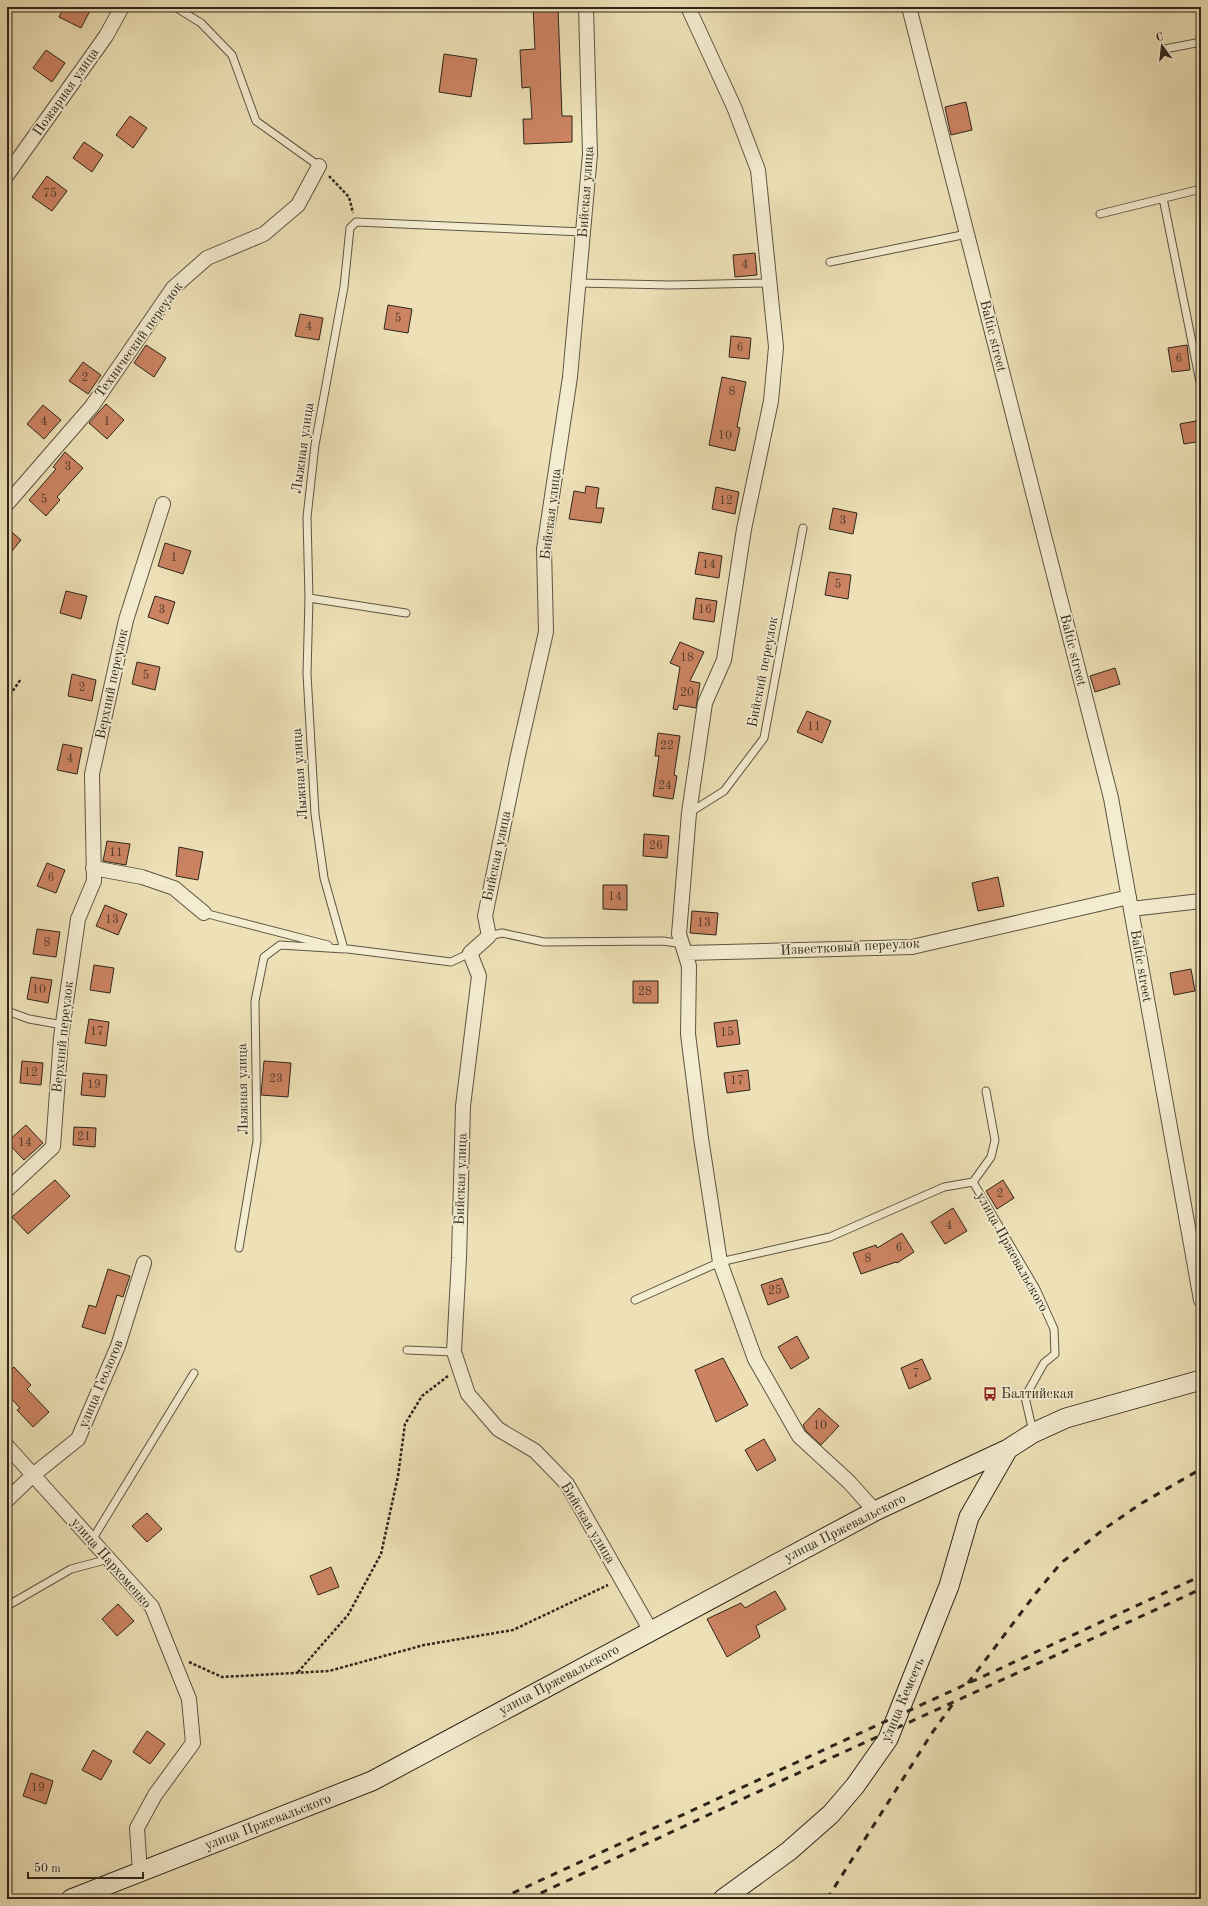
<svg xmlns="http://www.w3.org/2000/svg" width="1208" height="1906" font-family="'Old Standard TT',serif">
<rect width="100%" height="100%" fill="#eee1b7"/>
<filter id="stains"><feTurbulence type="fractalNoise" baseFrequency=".005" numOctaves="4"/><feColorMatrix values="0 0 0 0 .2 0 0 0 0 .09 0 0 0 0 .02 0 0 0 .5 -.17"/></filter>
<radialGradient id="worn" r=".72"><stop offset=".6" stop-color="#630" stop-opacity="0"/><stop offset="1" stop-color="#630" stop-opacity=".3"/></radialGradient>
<path fill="#cb8362" stroke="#2d261c" d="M64,7H92L81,28L59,17Z
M533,7H558L562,116H572V142L524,144L523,119H532L530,87L522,88L520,50L535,49Z
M46,50L65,63L52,82L33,68Z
M444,54L477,59L471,97L439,92Z
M966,102L972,130L951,135L945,107Z
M130,116L147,128L133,148L116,135Z
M84,142L103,155L92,172L73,158Z
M47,176L67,191L52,211L32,197Z
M755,253L757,275L735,277L733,255Z
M388,305L412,309L408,333L384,329Z
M300,314L323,318L319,340L295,336Z
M731,336L751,338L749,359L729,357Z
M146,345L166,358L154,377L134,363Z
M1187,345L1190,370L1172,372L1168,348Z
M83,362L101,375L88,394L69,381Z
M722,377L746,382L737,427L740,428L735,451L709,445Z
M106,404L124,420L107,439L89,423Z
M43,405L61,420L44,439L27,424Z
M1201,420V441L1184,444L1180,424Z
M65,452L83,468L57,497L60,500L46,516L29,500L56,469L53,467Z
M586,486L599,488L596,508H604L601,523L569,519L574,491L585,493Z
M716,487L739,492L735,514L712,509Z
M833,508L857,513L853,534L829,529Z
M7,528L21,540L7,557Z
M165,543L191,551L183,574L158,566Z
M699,552L722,556L719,578L695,574Z
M829,572L851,575L848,599L825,595Z
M66,591L87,596L81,619L60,613Z
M155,596L175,602L168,624L148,617Z
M696,598L717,601L714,622L693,619Z
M680,642L704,652L690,681L700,683L696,708L679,705L677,710L673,709L680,667L670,663Z
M137,662L160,667L155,690L132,684Z
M1115,668L1120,684L1095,692L1090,676Z
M72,674L96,680L92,701L68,696Z
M807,711L831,721L822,743L797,732Z
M658,733L680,736L674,775L677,776L673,799L653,796L659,756H655Z
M63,744L82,748L77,774L57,770Z
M644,834L669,836L667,858L643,856Z
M107,841L130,844L126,865L103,861Z
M179,847L203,852L198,880L176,876Z
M47,863L65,870L56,893L37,886Z
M998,877L1004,906L978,911L972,883Z
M603,885H627V910L603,909Z
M105,905L127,914L118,935L96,926Z
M692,911L718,913L716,935L690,933Z
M37,929L60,932L56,957L33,954Z
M94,965L114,968L110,993L90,990Z
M1191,969L1195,991L1174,995L1170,973Z
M31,977L52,980L48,1003L27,999Z
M633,981H658V1003H633Z
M89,1019L109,1022L106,1046L85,1043Z
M737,1020L740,1044L717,1047L714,1023Z
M22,1061L43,1063L41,1085L20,1083Z
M264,1061L291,1063L288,1097L261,1095Z
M748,1070L750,1090L727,1093L724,1073Z
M83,1073L107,1075L105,1097L81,1095Z
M26,1125L43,1143L24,1160L7,1142Z
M74,1127L96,1128L95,1147L73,1145Z
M55,1180L70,1196L28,1234L12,1217Z
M1003,1180L1014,1198L997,1209L986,1191Z
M953,1208L967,1231L945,1244L931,1222Z
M902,1233L914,1252L897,1263L896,1262L861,1274L853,1253L876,1245L877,1248Z
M108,1269L130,1276L123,1297L117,1295L105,1334L82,1327L89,1305L96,1307Z
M782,1278L789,1297L768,1305L761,1285Z
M797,1336L809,1358L791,1369L778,1347Z
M723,1358L748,1405L716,1422L695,1370Z
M922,1359L931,1379L909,1389L901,1368Z
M14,1367L31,1385L27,1389L49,1412L33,1427L17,1410L20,1408L7,1394V1374Z
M819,1408L839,1426L821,1445L806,1431L803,1425Z
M764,1439L776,1460L757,1471L745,1450Z
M147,1513L162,1529L147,1542L132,1526Z
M331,1567L339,1587L318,1595L310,1576Z
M775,1591L786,1609L756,1626L760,1637L727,1657L707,1619L741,1603L745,1608Z
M118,1604L134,1621L117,1636L102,1619Z
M147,1731L165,1744L150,1764L133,1752Z
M93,1750L112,1761L101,1780L82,1770Z
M31,1773L53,1781L46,1804L23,1796Z"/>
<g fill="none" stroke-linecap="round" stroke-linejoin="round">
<defs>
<path id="lane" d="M175,7L201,23L232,55L256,121L319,166
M1165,49L1201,42
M1163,198L1201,387
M1100,214L1201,189
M830,262L967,234
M578,283L671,285L769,283
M309,598L406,613
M689,813L724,791L764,738L803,528
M204,913L328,945
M489,936L502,933L544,942L663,941L683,944
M340,948L451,962L470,953
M7,1011L29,1019L63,1025
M973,1182L991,1157L995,1140L986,1091
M239,1248L257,1141L255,1001L264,957L280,945L344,949L324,878L315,814L307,674L309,598L307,517L315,445L344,287L350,228L356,222L583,232
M635,1300L720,1262L830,1237L944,1187L973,1182L1036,1289L1054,1329L1055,1354L1044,1363L1025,1397L1033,1432
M407,1350L454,1352
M92,1540L194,1373
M7,1606L71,1569L109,1559"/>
<path id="street" d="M586,7L590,154L570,377L544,549L546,632L518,755L485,916L489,936L470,953L479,976L463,1106L459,1258L454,1352L468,1394L498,1429L535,1451L567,1484L651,1631
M688,7L734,107L758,170L776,347L771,401L744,529L724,660L705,703L689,813L679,934L689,966L688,1034L701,1138L720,1262L755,1359L799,1436L849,1482L875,1511
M909,7L1111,798L1201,1300
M7,175L106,36L122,7
M7,504L92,406L173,288L207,258L264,234L298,205L319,166
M93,868L142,877L174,888L204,913
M1131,909L1201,901
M686,953L912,947L1129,897
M7,1190L53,1147L61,1037L78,919L94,881L92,774L126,620L163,504
M7,1446L152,1607L189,1699L193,1743L155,1795L137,1828L140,1872
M7,1500L33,1475L78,1439L118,1346L144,1263"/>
<path id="secondary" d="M71,1899L372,1781L875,1511L1008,1449L1033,1433L1066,1418L1201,1380
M723,1899L789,1851L831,1814L855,1786L888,1739L949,1586L969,1517L1008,1449"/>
</defs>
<use href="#lane" stroke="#5d5543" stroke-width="9"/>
<use href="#street" stroke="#5d5543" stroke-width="16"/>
<use href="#secondary" stroke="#2d261c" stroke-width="21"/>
<path stroke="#2d261c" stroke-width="2.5" stroke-dasharray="3 2" stroke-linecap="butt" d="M329,176L349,197L353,213
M7,699L21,679
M189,1662L222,1677L329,1671L424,1645L513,1630L608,1585
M298,1672L348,1615L381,1554L398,1476L405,1424L422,1396L448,1376"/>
<use href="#lane" stroke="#f4ecd0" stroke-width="7"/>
<use href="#street" stroke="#f4ecd0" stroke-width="14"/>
<use href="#secondary" stroke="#f4ecd0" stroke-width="19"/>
<path stroke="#2d261c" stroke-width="3" stroke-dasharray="7 7" stroke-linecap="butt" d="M968,1683L1036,1593L1061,1563L1104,1529L1142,1503L1201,1469
M500,1899L1201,1576
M528,1899L809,1768L1201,1589
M827,1899L932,1733L955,1701"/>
</g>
<defs>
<symbol id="bus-bare" viewBox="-9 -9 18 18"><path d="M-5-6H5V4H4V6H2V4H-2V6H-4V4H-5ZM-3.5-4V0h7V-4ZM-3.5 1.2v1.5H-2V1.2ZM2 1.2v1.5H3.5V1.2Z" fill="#8f2418" stroke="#f4ecd0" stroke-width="2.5" paint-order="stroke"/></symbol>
</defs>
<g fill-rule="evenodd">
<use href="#bus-bare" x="980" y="1384" width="20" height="20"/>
</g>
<g text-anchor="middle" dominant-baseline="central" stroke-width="3.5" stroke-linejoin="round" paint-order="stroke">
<g font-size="12" fill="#543d2e">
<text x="50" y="194">75</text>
<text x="745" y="265">4</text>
<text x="398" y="319">5</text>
<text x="309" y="327">4</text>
<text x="740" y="348">6</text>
<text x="1179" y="359">6</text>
<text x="85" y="378">2</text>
<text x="732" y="392">8</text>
<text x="44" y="422">4</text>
<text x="107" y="422">1</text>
<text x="725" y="436">10</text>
<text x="68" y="467">3</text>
<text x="44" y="500">5</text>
<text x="726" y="501">12</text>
<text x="843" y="521">3</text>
<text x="174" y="558">1</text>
<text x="709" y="565">14</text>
<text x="838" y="585">5</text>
<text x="162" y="610">3</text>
<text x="705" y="610">16</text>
<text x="687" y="658">18</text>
<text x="146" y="676">5</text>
<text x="82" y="688">2</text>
<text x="687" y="693">20</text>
<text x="814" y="727">11</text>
<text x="667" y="746">22</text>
<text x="70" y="759">4</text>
<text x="665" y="786">24</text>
<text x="656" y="846">26</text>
<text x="116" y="853">11</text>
<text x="51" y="878">6</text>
<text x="615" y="897">14</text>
<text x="112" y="920">13</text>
<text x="704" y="923">13</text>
<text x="47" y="943">8</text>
<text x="39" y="990">10</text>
<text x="645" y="992">28</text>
<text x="97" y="1032">17</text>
<text x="727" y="1033">15</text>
<text x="31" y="1073">12</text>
<text x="276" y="1079">23</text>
<text x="737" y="1081">17</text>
<text x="94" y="1085">19</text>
<text x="84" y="1137">21</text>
<text x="25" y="1143">14</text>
<text x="1000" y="1194">2</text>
<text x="949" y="1226">4</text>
<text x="899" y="1248">6</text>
<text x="868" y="1259">8</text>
<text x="775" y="1291">25</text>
<text x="916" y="1374">7</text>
<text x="820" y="1426">10</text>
<text x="38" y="1788">19</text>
</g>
<g font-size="14" fill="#2d261c" stroke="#f4ecd0">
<text transform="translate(66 92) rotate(-55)">Пожарная улица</text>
<text transform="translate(586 192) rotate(-86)">Бийская улица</text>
<text transform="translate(993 336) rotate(76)">Baltic street</text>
<text transform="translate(139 340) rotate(-54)">Технический переулок</text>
<text transform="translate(303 448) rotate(-82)">Лыжная улица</text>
<text transform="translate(551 514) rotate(-83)">Бийская улица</text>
<text transform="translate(1073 650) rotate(76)">Baltic street</text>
<text transform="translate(763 672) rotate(-79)">Бийский переулок</text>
<text transform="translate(112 684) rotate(-78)">Верхний переулок</text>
<text transform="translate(300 774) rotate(-94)">Лыжная улица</text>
<text transform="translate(497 856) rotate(-78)">Бийская улица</text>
<text transform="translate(850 947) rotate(-3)">Известковый переулок</text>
<text transform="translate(1141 966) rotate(80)">Baltic street</text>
<text transform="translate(63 1037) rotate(-84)">Верхний переулок</text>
<text transform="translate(243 1089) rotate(-91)">Лыжная улица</text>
<text transform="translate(461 1179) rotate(-88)">Бийская улица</text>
<text transform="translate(1012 1252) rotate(61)">улица Пржевальского</text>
<text transform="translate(101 1384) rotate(-67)">улица Геологов</text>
<text transform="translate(588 1523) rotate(59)">Бийская улица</text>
<text transform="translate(845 1528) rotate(-27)">улица Пржевальского</text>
<text transform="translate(111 1563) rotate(49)">улица Пархоменко</text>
<text transform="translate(559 1680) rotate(-28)">улица Пржевальского</text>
<text transform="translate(903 1700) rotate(-67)">улица Кемсеть</text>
<text transform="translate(268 1822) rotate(-21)">улица Пржевальского</text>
</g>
<g font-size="14" fill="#2d261c" stroke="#f4ecd0" text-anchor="start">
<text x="1001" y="1394">Балтийская</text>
</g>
</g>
<rect width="1208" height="1906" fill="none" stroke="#eee1b7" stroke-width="24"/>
<rect x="8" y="8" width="1192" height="1890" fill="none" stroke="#2d261c" stroke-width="2"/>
<rect x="12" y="12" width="1184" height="1882" fill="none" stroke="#2d261c"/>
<g transform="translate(1162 46) rotate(345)" stroke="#f4ecd0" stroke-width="3" paint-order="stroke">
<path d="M0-3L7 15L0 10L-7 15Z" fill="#2d261c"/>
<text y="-6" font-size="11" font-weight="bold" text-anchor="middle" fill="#2d261c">С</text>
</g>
<path d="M28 1872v6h115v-6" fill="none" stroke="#2d261c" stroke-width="2"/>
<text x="34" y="1872" font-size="12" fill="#2d261c" stroke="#f4ecd0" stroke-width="3" paint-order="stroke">50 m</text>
<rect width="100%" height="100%" filter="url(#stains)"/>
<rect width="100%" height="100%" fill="url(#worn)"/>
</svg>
